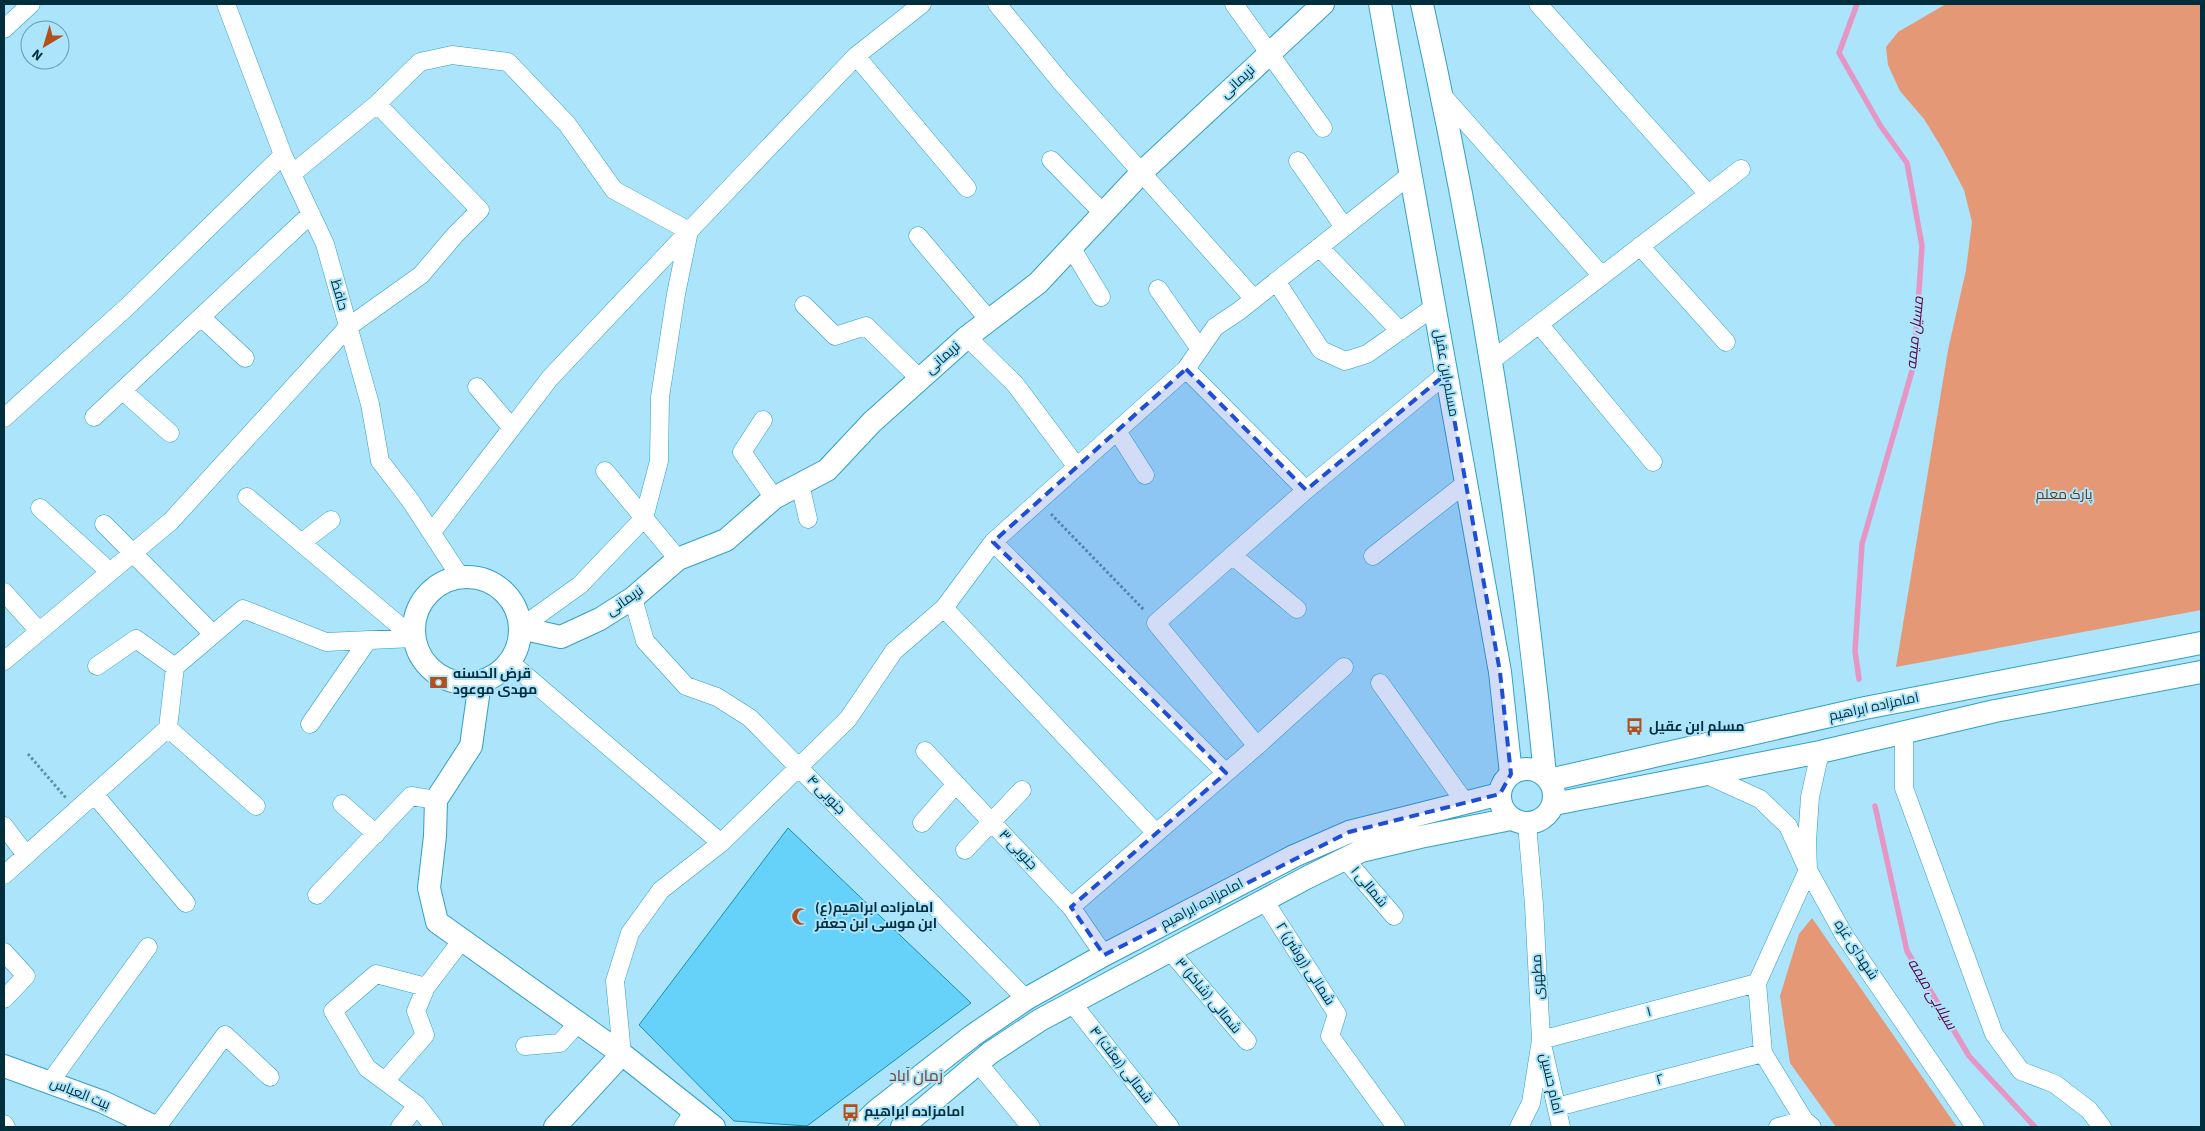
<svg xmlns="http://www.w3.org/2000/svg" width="2205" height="1131" font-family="'Source Sans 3',Cairo,sans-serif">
<rect width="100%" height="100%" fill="#abe4fb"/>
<path fill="#e59876" d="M1946,4H2201V610L1896,667L1948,350L1966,270L1972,222L1964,190L1943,150L1924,119L1900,91L1888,65L1886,47L1898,32Z
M1812,918L1957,1127H1836L1790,1063L1780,996L1799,934Z"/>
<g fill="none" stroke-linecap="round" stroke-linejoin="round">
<path stroke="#e696c4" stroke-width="5.5" d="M1857,4L1839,53L1880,125L1907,163L1922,246L1914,364L1862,544L1855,651L1859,679
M1875,806L1907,951L1969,1056L2035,1127"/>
</g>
<path fill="#67d2f9" stroke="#178fb3" d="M788,828L971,1003L807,1126L734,1121L639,1025Z"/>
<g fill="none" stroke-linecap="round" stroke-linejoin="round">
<defs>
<path id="minor" d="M226,4L283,155L325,244L370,404L380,461L410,500L461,578
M997,4L1061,82L1254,299
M1234,4L1323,128
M1538,4L1708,194
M4,29L31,4
M856,56L967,188
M1443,96L1602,276
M1051,160L1103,213
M1298,161L1344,227
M292,174L377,104L420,62L452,55L508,62L567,124L614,190L689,231L550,378L432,532
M918,236L989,320
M1640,246L1726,342
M1071,247L1101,297
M1319,247L1400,331
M1276,281L1321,350L1345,361L1367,354L1434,307
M1158,289L1200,349
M804,305L835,336L866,326L920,379
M201,317L245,358
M1539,324L1653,462
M967,337L1015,384L1077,467
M1491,361L1741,169
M477,387L512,428
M123,391L170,433
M94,417L311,214
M4,418L128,306L283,155
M763,420L742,452L774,498
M1117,431L1145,475
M605,471L678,559
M800,484L808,519
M1306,490L1186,369L1215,327L1239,311L1410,175
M247,497L414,638
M40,508L110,572
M104,524L213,634
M993,542L1226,773
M301,543L331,520
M1233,556L1297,609
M1373,556L1466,483
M4,592L39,631
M633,598L645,641L686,686L717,697L750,718L1026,999
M944,608L1156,833
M520,628L580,585L644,518L659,461L660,397L676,294L689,231L856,56L922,4
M4,661L171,521L348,327L421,275L455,235L480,210L377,104
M510,662L721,843
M97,666L136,639L175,667
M1380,683L1464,801
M310,724L368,640
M168,728L256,806
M1904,733V788L1994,1034L2021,1071L2055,1084L2089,1110L2102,1127
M1257,746L1156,623L1306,490L1446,374
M925,751L1071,907L1104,955
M1705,774L1760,799L1788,826L1808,870L1844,935L1975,1127
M94,794L186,903
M342,804L376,834
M922,823L956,784
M4,826L26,855
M965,850L1022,790
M1345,859L1394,916
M4,875L168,728L175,667L243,609L326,642L414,638
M317,895L411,796L436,800
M1264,900L1337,1014L1330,1036L1396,1127
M1071,907L1257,746L1344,667
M1170,951L1247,1041
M4,952L26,976L4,999
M1072,1003L1170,1127
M525,1046L560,1043L578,1023
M622,1054L615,981L630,933L661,890L721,843L848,719L894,651L944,608L993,542L1186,369
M978,1063L1031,1127
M385,1081L425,1035L416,1011L426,987
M50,1082L148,947
M417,1105L434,1127
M1557,1107L1763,1053
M4,1124L6,1127
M157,1127L225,1035L270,1077
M400,1127L417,1105L367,1068L333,1011L376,974L426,987L462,940
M683,1127L694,1111
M1519,1127L1531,1103L1541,1040L1534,905L1527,824
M1561,1127L1541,1040L1757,983
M1778,1127L1804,1120
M1812,1127L1804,1120L1763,1053L1757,983L1808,870L1807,841L1810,797L1820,752"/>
<path id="tertiary" d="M1380,4L1500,672L1511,774
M1422,4C1478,258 1520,516 1545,775
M414 630a53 53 0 1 1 106 0a53 53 0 1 1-106 0Z
M520,628L561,637L600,619L633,598L678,559L726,540L774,498L827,470L872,422L967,337L1038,283L1142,172L1323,4
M480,682L471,746L436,800L435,836L429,888L437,922L622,1054L714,1127
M1500 796a27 27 0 1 1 54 0a27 27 0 1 1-54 0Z
M1549,780L1865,708L2201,643
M1554,804L1820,752L1995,711L2201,672
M4,1066L103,1102L155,1127
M555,1127L622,1054
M860,1127L876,1111L972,1036L1026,999L1104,955L1294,856L1349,832L1500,794
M902,1127L990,1053L1040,1020L1308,877L1361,851L1420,837L1511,819"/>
</defs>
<use href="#minor" stroke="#32a0c5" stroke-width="19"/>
<use href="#tertiary" stroke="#32a0c5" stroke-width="24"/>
<path stroke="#5c90a2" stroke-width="3" stroke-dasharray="2.5 2.5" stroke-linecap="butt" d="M1051,514L1144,610
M28,754L66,798"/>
<use href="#minor" stroke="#fff" stroke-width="18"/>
<use href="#tertiary" stroke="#fff" stroke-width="22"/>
</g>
<path fill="#1d4ed8" fill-opacity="0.2" stroke="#1d4ed8" stroke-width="4" stroke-dasharray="10 6" stroke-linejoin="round" d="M1186,369L1306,490L1446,374L1500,672L1511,774L1500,794L1349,832L1104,955L1071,907L1226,773L993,542Z"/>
<defs>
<symbol id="bank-bare" viewBox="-9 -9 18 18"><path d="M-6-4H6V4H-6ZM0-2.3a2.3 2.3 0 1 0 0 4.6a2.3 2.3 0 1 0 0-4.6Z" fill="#b34f1a" stroke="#abe4fb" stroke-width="2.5" paint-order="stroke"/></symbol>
<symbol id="bus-bare" viewBox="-9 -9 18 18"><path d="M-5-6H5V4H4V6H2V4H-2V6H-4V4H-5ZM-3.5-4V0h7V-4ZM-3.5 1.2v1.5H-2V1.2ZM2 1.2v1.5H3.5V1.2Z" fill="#b34f1a" stroke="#abe4fb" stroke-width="2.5" paint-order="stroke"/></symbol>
<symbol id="mosque-bare" viewBox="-9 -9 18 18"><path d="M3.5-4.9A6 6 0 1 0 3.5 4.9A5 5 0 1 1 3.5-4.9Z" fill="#b34f1a" stroke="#abe4fb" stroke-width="2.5" paint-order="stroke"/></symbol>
</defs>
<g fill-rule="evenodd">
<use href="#bank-bare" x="426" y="670" width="25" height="25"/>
<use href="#bus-bare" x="1622" y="714" width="25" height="25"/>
<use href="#mosque-bare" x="788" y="904" width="25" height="25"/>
<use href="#bus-bare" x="838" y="1100" width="25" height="25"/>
</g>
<g text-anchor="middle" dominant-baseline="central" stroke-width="4" stroke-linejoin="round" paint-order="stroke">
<g font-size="14" fill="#002e3c" stroke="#abe4fb">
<text transform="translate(1238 82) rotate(-43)">نریمانی</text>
<text transform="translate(339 295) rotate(74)">حافظ</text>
<text transform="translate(943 358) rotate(-42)">نریمانی</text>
<text transform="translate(1446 373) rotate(80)">مسلم ابن عقیل</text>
<text transform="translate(625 601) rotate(-35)">نریمانی</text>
<text transform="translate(1874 707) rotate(-12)">امامزاده ابراهیم</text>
<text transform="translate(826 795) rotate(46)">۴ جنوبی</text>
<text transform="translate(1018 850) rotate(47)">۳ جنوبی</text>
<text transform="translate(1369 887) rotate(50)">۱ شمالی</text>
<text transform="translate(1202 904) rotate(-28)">امامزاده ابراهیم</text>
<text transform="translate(1856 950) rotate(57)">شهدای غزه</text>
<text transform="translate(1305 964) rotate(57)">۲ شمالی (روشن)</text>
<text transform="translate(1538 977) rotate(-93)">مطهری</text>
<text transform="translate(1208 996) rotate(50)">۳ شمالی (شاکر)</text>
<text transform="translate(1649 1012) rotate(-15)">۱</text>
<text transform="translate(1121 1065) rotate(52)">۴ شمالی (بعثت)</text>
<text transform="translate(1660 1080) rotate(-15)">۲</text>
<text transform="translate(1551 1084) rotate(77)">امام حسین</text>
<text transform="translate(80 1094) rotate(22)">بیت العباس</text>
</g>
<g font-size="14" fill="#793004" stroke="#abe4fb">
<text x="2064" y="495">پارک معلم</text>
</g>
<g font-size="14" font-weight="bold" fill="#002e3c" stroke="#abe4fb" text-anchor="start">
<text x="453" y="674">قرض الحسنه<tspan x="453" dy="16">مهدی موعود</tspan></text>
<text x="1649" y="727">مسلم ابن عقیل</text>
<text x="815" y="908">(ع)امامزاده ابراهیم<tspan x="815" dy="16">ابن موسی ابن جعفر</tspan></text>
<text x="864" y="1112">امامزاده ابراهیم</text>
</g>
<g font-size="15" font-style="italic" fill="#610045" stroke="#abe4fb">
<text transform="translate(1915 333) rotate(-84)">مسیل میمه</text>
<text transform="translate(1932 994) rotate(59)">سیلابی میمه</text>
</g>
<g font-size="16" fill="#7b3a1b" stroke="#abe4fb">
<text x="916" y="1076">زمان آباد</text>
</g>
</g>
<rect width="2205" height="1131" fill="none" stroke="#002e3c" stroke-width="10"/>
<g transform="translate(45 45) rotate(218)"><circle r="24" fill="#abe4fb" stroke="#679baf"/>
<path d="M0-4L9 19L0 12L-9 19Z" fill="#b34f1a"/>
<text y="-8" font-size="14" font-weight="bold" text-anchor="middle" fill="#002e3c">N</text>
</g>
</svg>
